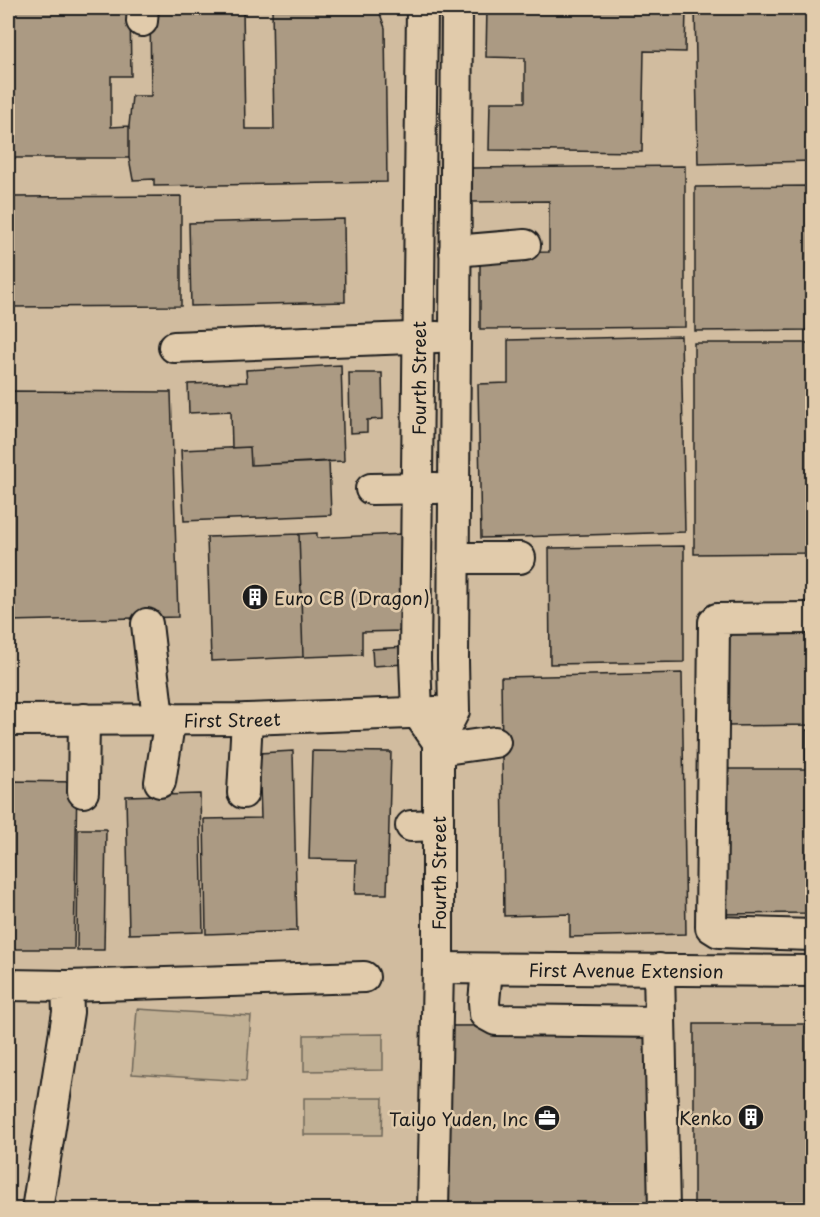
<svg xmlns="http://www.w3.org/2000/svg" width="820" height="1217" font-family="'Playpen Sans',sans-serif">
<rect width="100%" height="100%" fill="#e1cbab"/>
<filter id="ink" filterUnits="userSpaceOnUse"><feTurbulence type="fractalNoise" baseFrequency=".0167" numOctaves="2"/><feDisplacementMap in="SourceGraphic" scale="12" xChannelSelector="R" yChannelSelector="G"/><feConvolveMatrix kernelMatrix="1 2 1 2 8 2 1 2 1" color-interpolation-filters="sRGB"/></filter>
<g filter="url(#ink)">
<path fill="#d1bc9f" d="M8,8H812V1209H8Z"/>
<path fill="#c0af93" stroke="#6e6658" stroke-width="1.5" d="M137,1009L251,1016L246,1081L132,1074Z
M383,1034V1070L304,1071V1035Z
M304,1098H383L382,1135H304Z"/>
<path fill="#ab9a83" stroke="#1c1c1c" stroke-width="1.5" d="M8,8H130L131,76H111V127L129,126V158H8Z
M150,8H243L245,129H274L272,8H378L385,28L387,182L154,186V179L133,180L129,158V126L132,96H151Z
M487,8H686L685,52L644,51L642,152L489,150L490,102H525V58L486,57Z
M695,8H812V161L698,164Z
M685,166V327L480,329V253L549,252V201L472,202V168Z
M812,186V330L695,331V187Z
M181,196V306L8,307V197Z
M344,219L345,302L191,306L189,223Z
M681,336L685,532L481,538L478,384L508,383V340Z
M694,343H812V553L694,554Z
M341,365L344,461L251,465L250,447L232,448L231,411L189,413L188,384L247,382L246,370Z
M349,373H382L383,419L367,420V432L350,433Z
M8,391L171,392L178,617L10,621Z
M250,447L251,465L329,461L331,515L184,521L181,450Z
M317,533V538L401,534L404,631L362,632V655L303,657L299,534Z
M299,534L303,657L211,661L207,537Z
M684,546V662L550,664L549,548Z
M812,621V725L726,726V623Z
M405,647V664L373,666L372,649Z
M682,673L686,934L570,937V914L504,916L501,677Z
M806,730H812V913L718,914L719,769H806Z
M293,751L297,931L206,934L204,819L261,818L259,753Z
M312,751L391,752L387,894H355L356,860L309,859Z
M8,781L77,782L74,949H8Z
M200,794L203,932L129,934L126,796Z
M78,829H106L104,950H77Z
M694,1024H808V1210H694Z
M653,1025L652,1210H441V1026Z"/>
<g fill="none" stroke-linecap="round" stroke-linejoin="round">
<defs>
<g id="minor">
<path d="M422,8L415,660L417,712L438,742"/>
<path d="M142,21L143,8"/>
<path d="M455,251L525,245"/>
<path d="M174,347L437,337"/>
<path d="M371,489L436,488"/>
<path d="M453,558H520"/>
<path d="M812,618L717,619L714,622L711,927L719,932L812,935"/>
<path d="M147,624L158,718"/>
<path id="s1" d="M8,720L247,719L436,712"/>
<path d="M438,750L495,742"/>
<path d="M160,782L170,718"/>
<path d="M83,792L84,719"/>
<path d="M243,793L247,719"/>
<path d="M411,826L438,825"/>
<path id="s2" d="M438,968L812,971"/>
<path d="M487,969L484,1002L485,1014L496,1020L660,1022"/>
<path d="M659,969L664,1210"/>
<path d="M8,985L67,986L68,1012L37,1210"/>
<path d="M67,986L364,977"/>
<path d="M433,1210L438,968V742L454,711L453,661L457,8"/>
</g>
</defs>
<use href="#minor" stroke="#1c1c1c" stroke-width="34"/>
<use href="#minor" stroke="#e1cbab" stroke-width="30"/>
</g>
</g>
<defs>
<symbol id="building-disc" viewBox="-11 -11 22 22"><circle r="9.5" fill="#1c1c1c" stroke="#e1cbab"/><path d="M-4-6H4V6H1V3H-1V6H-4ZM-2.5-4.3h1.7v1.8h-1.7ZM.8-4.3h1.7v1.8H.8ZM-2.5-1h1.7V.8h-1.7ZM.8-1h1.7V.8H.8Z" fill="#fff"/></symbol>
<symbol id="office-disc" viewBox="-11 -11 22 22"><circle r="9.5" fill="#1c1c1c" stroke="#e1cbab"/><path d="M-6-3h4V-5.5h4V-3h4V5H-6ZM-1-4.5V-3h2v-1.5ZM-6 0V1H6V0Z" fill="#fff"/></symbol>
</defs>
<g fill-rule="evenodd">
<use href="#building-disc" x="240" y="582" width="30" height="30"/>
<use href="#building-disc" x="736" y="1102" width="30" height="30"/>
<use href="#office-disc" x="532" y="1103" width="30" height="30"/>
</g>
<g text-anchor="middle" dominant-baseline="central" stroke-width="5" stroke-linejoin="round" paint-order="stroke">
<g font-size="18" fill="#1c1c1c" stroke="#e1cbab">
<text transform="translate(418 378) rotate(-90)">Fourth Street</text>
<text stroke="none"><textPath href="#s1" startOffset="224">First Street</textPath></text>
<text transform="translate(438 873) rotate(-90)">Fourth Street</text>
<text stroke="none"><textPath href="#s2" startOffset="188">First Avenue Extension</textPath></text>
</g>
<g font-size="18" fill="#1c1c1c" stroke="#e1cbab" text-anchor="end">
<text x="274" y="597" text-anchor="start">Euro CB (Dragon)</text>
<text x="732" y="1117">Kenko</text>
<text x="528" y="1118">Taiyo Yuden, Inc</text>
</g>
</g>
<rect width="820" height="1217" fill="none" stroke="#e1cbab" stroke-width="30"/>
<rect x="15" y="15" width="790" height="1187" fill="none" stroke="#1c1c1c" stroke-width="2" filter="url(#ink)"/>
</svg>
